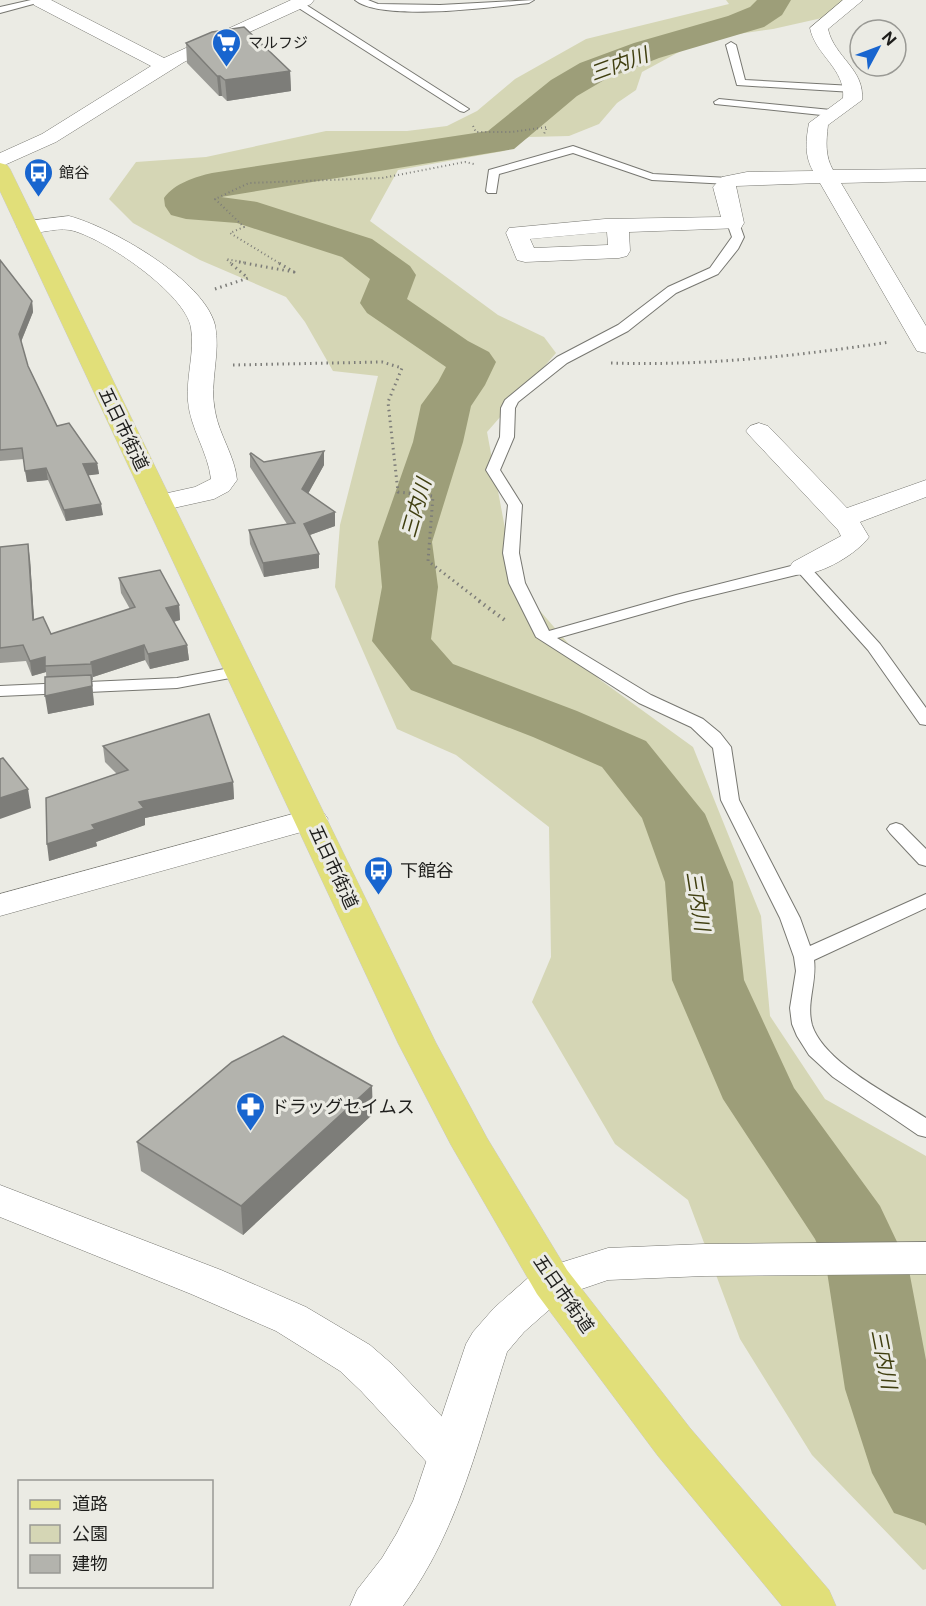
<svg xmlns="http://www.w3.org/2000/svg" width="926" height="1606" font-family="'Public Sans','Noto Sans JP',sans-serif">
<rect width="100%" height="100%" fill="#ebebe4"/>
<path fill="#d5d6b5" d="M726,0H844L822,18L773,29L703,39L642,72L636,90L617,103L599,124L569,136L529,137L504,151L398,170L370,221L498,315L544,337L556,353L487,432L515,582L599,679L693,747L761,916L770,1016L825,1099L926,1156V1569L923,1570L812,1455L740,1339L688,1200L615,1144L532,1002L551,957L549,827L456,755L397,729L335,587L340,525L378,376L333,371L305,322L286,297L200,260L133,223L109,199L136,162L206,157L326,131H407L447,126L477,111L515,79L586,39L729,4Z"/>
<path fill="#9d9e79" d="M888,1389L926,1444V1526L884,1461Z"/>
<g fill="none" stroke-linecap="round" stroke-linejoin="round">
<path fill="#9d9e79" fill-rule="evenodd" d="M757,0H791L782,15L764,27L659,58L606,79L577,96L514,149L221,197L257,202L372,239L410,266L416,275L407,299L468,341L489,352L496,362L485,385L471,406L463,442L432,542L438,587L431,639L453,664L577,711L646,741L705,814L733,882L744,980L794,1088L880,1206L908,1265L926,1360V1524L894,1513L872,1473L845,1389L826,1265L815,1239L723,1099L672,980L665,882L642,818L602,767L533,737L411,690L372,641L382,587L378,542L413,442L421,405L438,382L446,367L367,313L360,303L370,279L342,257L237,223L186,219L171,215L165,206L164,198C175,183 195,177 212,173L488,131L551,80L580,63L634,43L728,16L750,7Z"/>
<defs>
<path id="lane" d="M31,0H48L0,13V7Z
M297,0L300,1L469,109L464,112L460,111L294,5L292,3Z
M355,0H368L378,4L440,5L534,0L529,3C493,7 381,22 355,0Z
M731,42L736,45L745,80L853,86L858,89L853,92L737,85L726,45Z
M719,99L831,110L836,113L831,116L715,104L714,102Z
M573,146L653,174L729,178L735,181L729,184L652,180L573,153L499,174L496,193H488L486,191L489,170Z
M733,219L739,223L744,237L738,249L718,274L676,293L628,331L567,363L518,402L515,408L514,437L500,470L522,505L519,553L525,583L549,631L676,595L803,563L808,565L880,644L926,708V725L920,724L868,650L800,574L688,601L557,638L651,695L703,719L720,733L731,747L739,800L800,918L810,946L926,894V908L814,960C817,982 806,1003 812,1025C824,1063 894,1097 926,1118V1137L918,1135L833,1077L809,1055L797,1036L792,1024L790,1008L796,971L794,957L780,918L721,800L713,748L691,727L639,703L536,637L509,583L503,553L508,505L486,470L500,437L501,408L505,400L557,357L618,325L668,287L710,268L732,237L727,223Z
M240,666L248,671L246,675L177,688L0,696V686L177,678Z
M896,823L902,825L926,849V866L919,864L890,833L887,829L890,825Z"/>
<path id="street" d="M32,0H51L164,58L291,0H314L311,4L184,62L56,142L0,167V153L42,134L151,66L34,5Z
M843,0H863L828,29C834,57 865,69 862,100L828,125C826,142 825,156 833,170L926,169V181L841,183L926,326V353L917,351L914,346L820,183L736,186L744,223L741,228L629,232L630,251L627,256L619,258L525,262L517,260L506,233L509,228L605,219L721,217L713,187L722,177L747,172L813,171C804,155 806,140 809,123L843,98C846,69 815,55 810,28ZM607,232L608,245L534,248L530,239Z
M69,216C111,227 204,280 215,325C221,353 209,382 215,411C219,435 235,456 237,480L229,491L214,499L160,511L150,509L146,503L150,497L195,487L211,479C208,452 190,428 188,401C186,376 195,352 191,328C186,294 103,237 70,230C53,227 37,236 20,232L17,227L20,222Z
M759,423L768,426L847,508L926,480V497L860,522L869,537C856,555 815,579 793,574L789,568L793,562L841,536L838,530L750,436L746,431L750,426Z
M311,809L323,812L328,819L323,826L0,916V894Z
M0,1185L221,1270L306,1307L370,1345L393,1365L467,1443L474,1457L467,1471L451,1476L435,1471L361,1391L340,1371L276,1331L191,1294L0,1217Z"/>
<path id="secondary" d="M926,1242V1274L704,1276L608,1280L567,1294L524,1332L507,1352C479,1439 458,1532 403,1606H350L357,1590L382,1558L397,1533L413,1501L466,1344L473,1332L494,1308L537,1270L608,1248L704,1244Z"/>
<path id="primary" d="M0,163L7,165L10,169L436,1043L487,1138L567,1270L690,1428L829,1590L836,1606H782L658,1456L537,1294L451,1145L398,1043L0,191Z"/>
</defs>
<use href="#lane" stroke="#777771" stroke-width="2"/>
<use href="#street" stroke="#777771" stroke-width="1"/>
<use href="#secondary" stroke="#777771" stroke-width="1"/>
<use href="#primary" stroke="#c9c9c9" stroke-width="1"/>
<path stroke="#7d7d79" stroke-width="2" stroke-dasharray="1 3" stroke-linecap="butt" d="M473,126L476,132H512L547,127L544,134
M231,263L226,259L247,263
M279,263L230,233L244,227L215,199L249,183L382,178L465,162L474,164"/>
<path stroke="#7d7d79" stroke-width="3" stroke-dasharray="1.5 4" stroke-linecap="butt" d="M239,262L294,272L277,262
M215,289L248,278L229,262
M611,363C705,366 797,356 890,342
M233,365L382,362L402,368L388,402L398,492L433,496L428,561L481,602"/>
<path stroke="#7d7d79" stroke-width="4" stroke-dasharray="1.5 4.5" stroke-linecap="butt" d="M479,601L506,621"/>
<use href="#lane" fill="#fff" fill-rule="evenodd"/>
<use href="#street" fill="#fff" fill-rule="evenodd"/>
<use href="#secondary" fill="#fff" fill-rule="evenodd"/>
<use href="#primary" fill="#e1df79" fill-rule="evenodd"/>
</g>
<path fill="#9a9a95" d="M186,43L290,71L291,91L227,101L222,96H219L187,63Z
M0,260L32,301L33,312L21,342L28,366L57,426L97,463L99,474L88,475L103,515L66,521L48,480L27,482L24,459L0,461Z
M324,451V465L308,493L335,526L310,535L319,568L264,577L250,544L249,530L287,524L250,467V454L264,462Z
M0,547L30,559L34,619L51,634L130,609L121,593L119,578L179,605L180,620L174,622L187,645L189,660L150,669L145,660L93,677V680H92L94,705L48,714L46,672L32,676L26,661L0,663Z
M103,746L233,782L234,799L145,818V825L96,842L97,846L49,861L117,774L105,762Z
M373,1114L243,1235L141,1171L137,1142Z"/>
<path fill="#7d7d79" d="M290,71L291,91L227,101L225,80Z
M217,76H220L222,96H219Z
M32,301L33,312L20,344L19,334Z
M324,451V465L303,503L302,489Z
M97,463L99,474L84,476L83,464Z
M46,468L48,480L27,482L25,471Z
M101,504L103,515L66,521L64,510Z
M335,512V526L304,537V524Z
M28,544L30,559L35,634L33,620Z
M319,554V568L264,577L263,563Z
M179,605L180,620L167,623L166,608Z
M144,645L145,660L93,677V680L91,662Z
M187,645L189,660L150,669L148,654Z
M45,657L46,672L32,676L30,661Z
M91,675L94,705L48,714L45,696Z
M233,782L234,799L145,818V825L96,842L97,846L49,861L47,844L92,825L139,802Z
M28,789L31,808L0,819V798Z
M372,1086L373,1114L243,1235L241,1206Z"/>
<path fill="#b3b3ad" stroke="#7d7d79" stroke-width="1.5" d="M244,27L290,71L225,80L220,76H217L186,43L212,32Z
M0,260L32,301L19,334L28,366L57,426L69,423L97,463L83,464L101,504L64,510L46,468L25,471L22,448L0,450Z
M324,451L302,489L335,512L304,524L319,554L263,563L249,530L295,523L250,454L251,453L264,462Z
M28,544L33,620L43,617L51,634L135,607L119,578L160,570L179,605L166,608L187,645L148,654L144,645L91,662V664L45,666V657L30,661L23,645L0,648V547Z
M91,675L92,686L45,696V677Z
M209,714L233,782L139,802L144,808L92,825L95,829L47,844L46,798L128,770L103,746Z
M3,758L28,789L0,798V759Z
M283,1036L372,1086L241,1206L137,1142L232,1062Z"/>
<defs>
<symbol id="supermarket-pin" viewBox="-11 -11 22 30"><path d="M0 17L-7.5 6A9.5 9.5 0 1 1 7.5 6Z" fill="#1865cf" stroke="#ebebe4"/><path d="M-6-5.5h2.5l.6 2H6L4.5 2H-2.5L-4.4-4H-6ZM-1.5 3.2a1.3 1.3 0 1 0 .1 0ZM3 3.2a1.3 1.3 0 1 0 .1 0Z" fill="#fff"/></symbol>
<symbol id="bus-pin" viewBox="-11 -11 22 30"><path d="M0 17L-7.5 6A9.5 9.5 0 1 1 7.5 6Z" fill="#1865cf" stroke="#ebebe4"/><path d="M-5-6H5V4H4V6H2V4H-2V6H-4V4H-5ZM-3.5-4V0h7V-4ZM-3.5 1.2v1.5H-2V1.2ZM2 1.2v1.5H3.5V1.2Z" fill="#fff"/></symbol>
<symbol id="pharmacy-pin" viewBox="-11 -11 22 30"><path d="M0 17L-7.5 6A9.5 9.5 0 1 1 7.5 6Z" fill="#1865cf" stroke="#ebebe4"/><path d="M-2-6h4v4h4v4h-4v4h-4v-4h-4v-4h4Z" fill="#fff"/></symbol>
</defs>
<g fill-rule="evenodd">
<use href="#supermarket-pin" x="210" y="26" width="33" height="45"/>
<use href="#bus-pin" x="22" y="156" width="33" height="45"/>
<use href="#bus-pin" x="362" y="854" width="33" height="45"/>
<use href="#pharmacy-pin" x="234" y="1090" width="33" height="45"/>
</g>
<g text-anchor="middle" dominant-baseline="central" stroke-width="6" stroke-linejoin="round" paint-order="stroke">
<g font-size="15" fill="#1e1e1c" stroke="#ebebe4" text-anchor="start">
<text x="248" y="42">マルフジ</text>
<text x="59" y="172">館谷</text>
</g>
<g font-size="18" fill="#1e1e1c" stroke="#ebebe4">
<text transform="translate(124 429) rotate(64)">五日市街道</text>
<text transform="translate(334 867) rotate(65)">五日市街道</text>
<text transform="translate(564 1294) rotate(55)">五日市街道</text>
</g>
<g font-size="18" fill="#1e1e1c" stroke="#ebebe4" text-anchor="start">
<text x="400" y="870">下館谷</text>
<text x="271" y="1106">ドラッグセイムス</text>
</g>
<g font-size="20" font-style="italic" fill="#403f10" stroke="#ebebe4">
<text transform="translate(619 64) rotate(-20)">三内川</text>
<text transform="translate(416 508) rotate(-74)">三内川</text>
<text transform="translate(698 901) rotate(81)">三内川</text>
<text transform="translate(884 1359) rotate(79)">三内川</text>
</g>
</g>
<rect x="18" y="1480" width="195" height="108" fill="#ebebe4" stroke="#999994" stroke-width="1.5"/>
<rect x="30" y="1500" width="30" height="9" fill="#e1df79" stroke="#999994" stroke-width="1.5"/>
<text x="72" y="1510" font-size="18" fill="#1e1e1c">道路</text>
<rect x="30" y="1525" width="30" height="18" fill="#d5d6b5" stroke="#999994" stroke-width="1.5"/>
<text x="72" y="1540" font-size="18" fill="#1e1e1c">公園</text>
<rect x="30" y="1555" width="30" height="18" fill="#b3b3ad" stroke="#999994" stroke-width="1.5"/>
<text x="72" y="1570" font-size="18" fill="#1e1e1c">建物</text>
<g transform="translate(878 48) rotate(49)"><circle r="28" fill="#ebebe4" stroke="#999994" stroke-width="1.5"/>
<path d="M0-4.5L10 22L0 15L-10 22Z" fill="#1865cf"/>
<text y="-9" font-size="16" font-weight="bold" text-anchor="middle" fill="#1e1e1c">N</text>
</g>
</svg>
